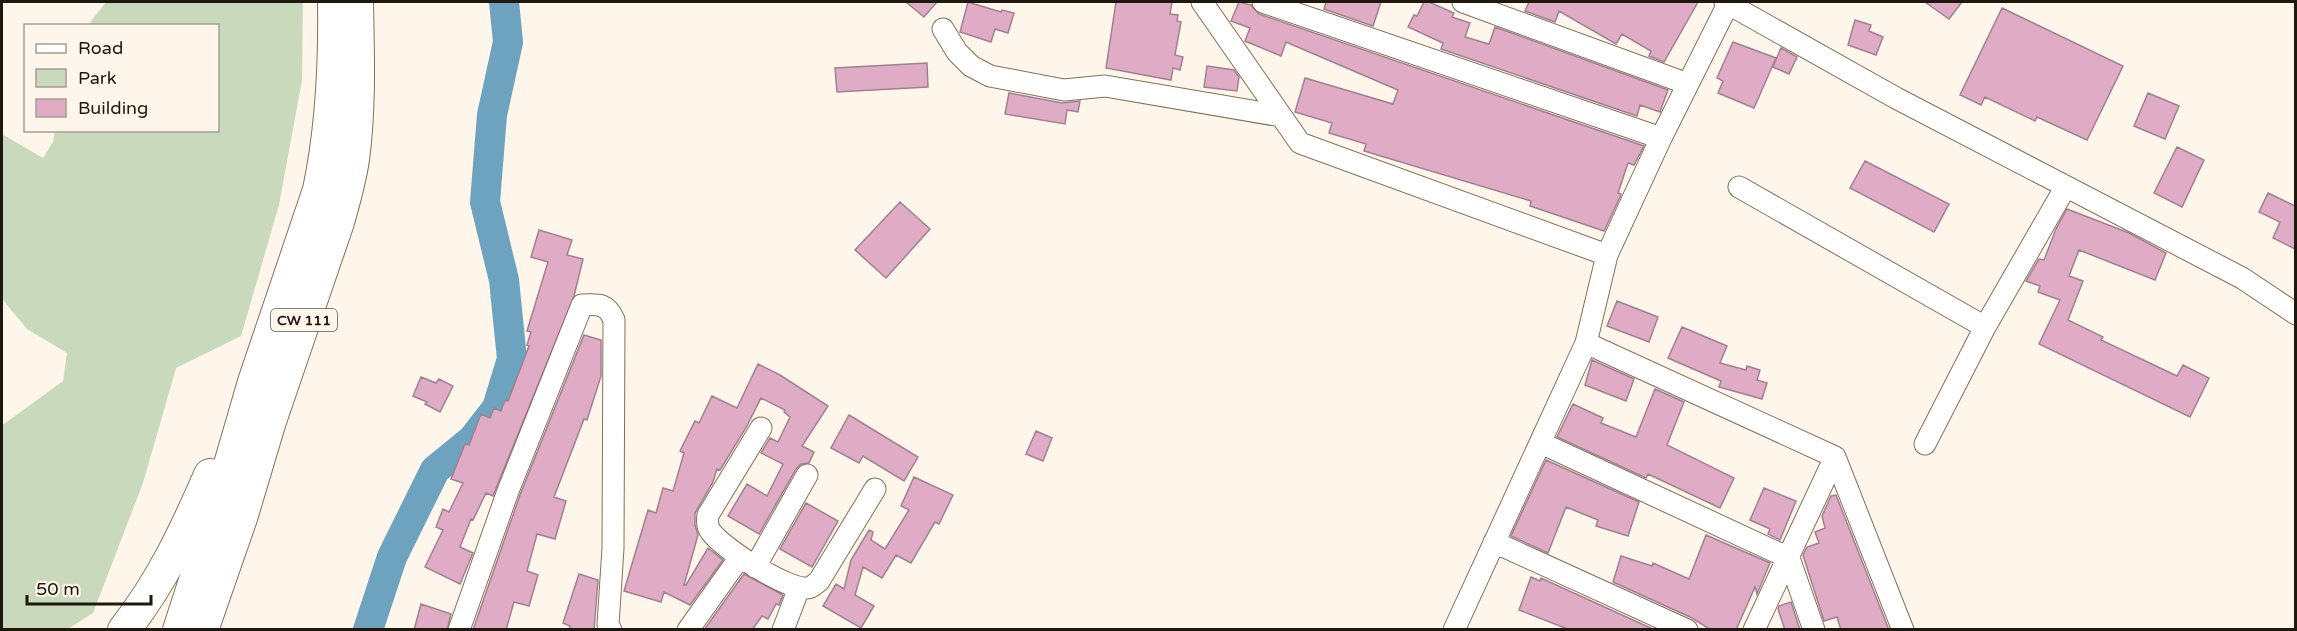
<svg xmlns="http://www.w3.org/2000/svg" width="2297" height="631" font-family="'Varela Round',sans-serif">
<rect width="100%" height="100%" fill="#fff6eb"/>
<path fill="#c9d9bb" d="M106,2H303L302,80L279,205L241,336L176,368L143,483L93,613L68,629H2V423L4,424L63,381L67,353L27,329L2,299V134L43,158L53,142L55,131L218,130V26L88,25Z"/>
<g fill="none" stroke-linecap="round" stroke-linejoin="round">
<path stroke="#6da3be" stroke-width="30" d="M368,630L392,557L435,470L473,439L497,408L512,359L504,280L485,202L492,115L508,42L504,2"/>
</g>
<path fill="#e0abc4" stroke="#a08190" stroke-width="1.5" d="M906,2H937L924,17Z
M968,2L1001,12L1002,10L1014,13L1008,33L995,29L991,42L960,32Z
M1116,2H1172L1170,14L1178,15L1177,21L1181,22L1175,55L1183,57L1180,70L1173,68L1171,80L1106,68Z
M1239,2L1251,5L1259,14L1644,146L1634,165L1628,163L1618,193L1621,194L1620,197L1604,231L1530,206L1531,201L1364,151L1366,144L1329,133L1332,123L1295,112L1305,78L1393,104L1398,90L1286,42L1281,56L1245,41L1250,28L1231,21Z
M1326,2H1381L1373,26L1324,9Z
M1424,2H1429L1454,13L1452,17L1470,23L1465,37L1489,44L1495,27L1668,90L1661,109L1660,112L1640,105L1637,116L1441,49L1443,43L1408,27L1414,15L1417,16Z
M1529,2H1698L1664,62L1649,56L1651,51L1622,34L1616,44L1559,11L1555,22L1525,11Z
M1925,2H1962L1949,19Z
M2002,8L2123,66L2087,140L2037,117L2035,121L1985,97L1981,105L1960,95Z
M1855,20L1871,25L1869,31L1883,37L1876,55L1848,45Z
M1733,42L1776,58L1754,108L1718,93L1723,81L1717,78Z
M1781,48L1797,57L1789,74L1773,67Z
M927,63L928,87L837,92L835,68Z
M1207,66L1234,70L1239,77L1237,91L1204,87Z
M1009,93L1062,103L1080,101L1078,112L1067,110L1065,124L1005,114Z
M2148,93L2179,106L2165,139L2134,126Z
M2177,147L2204,160L2182,207L2154,193Z
M1865,161L1949,204L1934,232L1850,188Z
M2268,193L2295,206V249L2273,238L2280,222L2259,212Z
M900,202L930,229L886,278L855,250Z
M2067,209L2129,233L2166,253L2155,280L2079,250L2069,276L2083,281L2068,320L2103,337L2101,340L2177,376L2183,365L2209,378L2190,417L2039,344L2060,300L2038,292L2040,286L2026,281L2039,259L2044,260L2056,229Z
M539,230L572,240L567,255L583,259L574,296L493,496L486,493L473,520L471,519L460,547L473,553L460,584L425,567L443,530L436,527L443,509L449,512L463,483L451,479L465,444L469,445L481,414L490,418L494,408L501,411L505,400L508,401L529,346L527,345L531,332L527,331L548,262L531,257Z
M1617,301L1658,317L1649,342L1607,326Z
M1682,327L1727,346L1720,363L1746,370L1747,366L1760,370L1757,380L1767,383L1762,399L1719,387L1721,381L1668,358Z
M584,335L601,340V376L587,420L584,419L554,497L566,501L555,539L537,534L527,571L538,575L529,606L514,602L506,630H473L520,495Z
M1592,360L1634,379L1626,401L1585,385Z
M758,364L780,375L828,406L802,446L814,452L809,463L801,464L796,469L759,534L728,516L747,484L767,496L783,464L761,453L770,438L778,442L790,417L784,412L785,410L761,398L747,426L720,470L717,469L713,482L695,513V525L698,535L684,585H686L708,548L723,560L690,605L664,592L661,602L624,591L648,510L656,513L663,488L673,491L684,453L680,451L695,421L699,423L712,396L737,408Z
M421,377L436,383L439,379L453,386L440,412L425,404L427,402L413,396Z
M1655,389L1684,402L1667,445L1734,478L1720,508L1648,474L1646,478L1557,437L1573,404L1603,418L1601,423L1636,437Z
M849,415L918,457L904,481L863,456L859,463L831,448Z
M1036,431L1052,438L1043,461L1026,454Z
M1546,460L1639,502L1628,536L1596,526L1598,520L1566,507L1548,553L1511,536Z
M914,477L953,495L939,524L935,522L911,563L896,555L882,578L863,567L855,595L874,606L861,628L823,606L836,584L844,589L851,560L869,530L873,532L871,540L885,549L909,510L901,506Z
M1764,488L1796,501L1780,540L1768,534L1770,529L1750,520Z
M1836,495L1889,630H1841L1837,617L1824,621L1803,555L1807,547L1819,543L1815,532L1825,528L1822,516L1831,496Z
M806,503L838,521L812,567L780,549Z
M1706,535L1770,563L1757,594L1755,587L1736,630H1711L1692,618L1613,582L1621,556L1652,566L1653,563L1689,579Z
M579,574L598,580L594,630H569L570,626L563,623Z
M744,574L783,595L779,605L776,604L768,619L762,616L752,630H704Z
M1531,577L1540,581L1541,578L1655,630H1570L1519,610Z
M1791,602L1800,630H1785L1778,609L1779,606Z
M421,604L451,614L447,630H414Z"/>
<g fill="none" stroke-linecap="round" stroke-linejoin="round">
<defs>
<path id="minor" d="M1202,2L1300,143L1607,255
M1263,2L1661,138
M1463,2L1688,84
M1725,2L1896,98L2242,278L2296,314
M943,29L957,52L971,66L990,76L1064,90L1105,86L1281,116
M1739,187L1985,327
M1586,343L1835,457L1903,630
M761,428L708,515C707,521 707,527 711,532C724,549 787,590 807,588C812,588 815,584 819,581L875,489
M1541,443L1789,558L1814,630
M1925,444L1985,327L2065,188
M1494,542L1687,630
M755,567L807,475
M459,630L508,491L582,305C598,304 607,303 614,320L613,548L608,625L611,630
M688,630L740,557
M783,630L799,588
M1454,630L1586,343L1607,255L1661,138L1729,2
M1754,630L1835,457"/>
<path id="highway" d="M124,630C162,582 186,530 210,475
M179,630L206,547L254,382L319,190C332,128 335,65 334,2
M202,630L241,518L270,421L338,222C344,201 350,180 353,159C360,107 358,54 357,2"/>
</defs>
<use href="#minor" stroke="#837057" stroke-width="23"/>
<use href="#highway" stroke="#837057" stroke-width="34"/>
<use href="#minor" stroke="#fff" stroke-width="21"/>
<use href="#highway" stroke="#fff" stroke-width="32"/>
</g>
<g text-anchor="middle" dominant-baseline="central" stroke-width="6" stroke-linejoin="round" paint-order="stroke">
<rect fill="#fff6eb" stroke="#625b50" stroke-width="1.5" x="271" y="309" width="66" height="22" rx="4.5"/>
<g font-size="14" font-weight="bold" fill="#1f180e">
<text x="304" y="320">CW 111</text>
</g>
</g>
<rect width="2297" height="631" fill="none" stroke="#1f180e" stroke-width="6"/>
<rect x="24" y="24" width="195" height="108" fill="#fff6eb" stroke="#a59d93" stroke-width="1.5"/>
<rect x="36" y="44" width="30" height="9" fill="#ffffff" stroke="#a59d93" stroke-width="1.5"/>
<text x="78" y="54" font-size="18" fill="#1f180e">Road</text>
<rect x="36" y="69" width="30" height="18" fill="#c9d9bb" stroke="#a59d93" stroke-width="1.5"/>
<text x="78" y="84" font-size="18" fill="#1f180e">Park</text>
<rect x="36" y="99" width="30" height="18" fill="#e0abc4" stroke="#a59d93" stroke-width="1.5"/>
<text x="78" y="114" font-size="18" fill="#1f180e">Building</text>
<path d="M27 595v9h124v-9" fill="none" stroke="#1f180e" stroke-width="3"/>
<text x="36" y="595" font-size="18" fill="#1f180e" stroke="#fff6eb" stroke-width="4.5" paint-order="stroke">50 m</text>
</svg>
